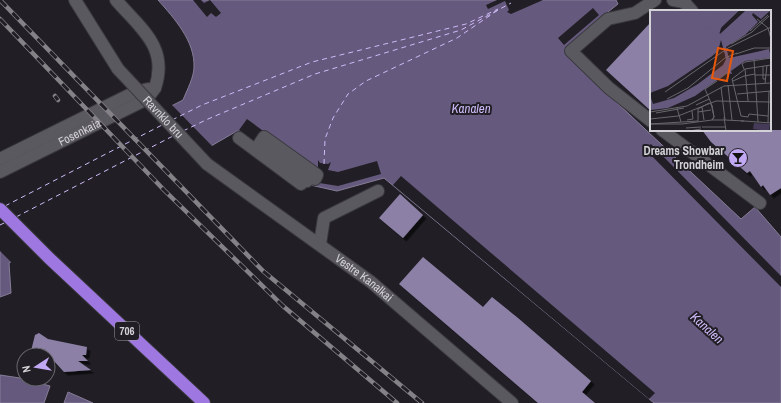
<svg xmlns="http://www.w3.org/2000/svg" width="781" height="403" font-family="'Archivo Narrow',sans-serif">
<defs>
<filter id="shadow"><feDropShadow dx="3.5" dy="3.5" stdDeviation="0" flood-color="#0009"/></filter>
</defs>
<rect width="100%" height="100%" fill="#211f25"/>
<path fill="#65597d" stroke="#867d98" d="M158,0H616L618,4L584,31L566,49V55L741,219L755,207L781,237V403H654L384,178L337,191L306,184L237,131L9,263L11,293L0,297V193L183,100C187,90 194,77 194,67C195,41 174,18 158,0Z
M0,375L20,378L50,386L44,403H0Z
M68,392L93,403H64Z"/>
<path fill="#211f25" d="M193,0H201L204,3L210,0L221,13L216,17L211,13L207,17Z
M497,0H543L511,14L507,12L509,10L505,1L488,9L486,5Z
M593,8L599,15L564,45L558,38Z
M171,104L213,147L12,263L0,251V190Z
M247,119L277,141L269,152L239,130Z
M651,144L781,276V287L645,149Z
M318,160L320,163L328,164L331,162L328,170L338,172L377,161L381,174L338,186L307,181L310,166L318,168Z
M401,176L655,393L649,399L393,185Z"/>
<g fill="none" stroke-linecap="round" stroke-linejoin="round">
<path stroke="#cfbbf9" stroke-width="1" stroke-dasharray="5 4" stroke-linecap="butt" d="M172,120L202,105L312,62L466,24L498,9
M183,131L208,119L315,74L461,30L511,3
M324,164L325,139L333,118L348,94L366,81L457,38L498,10
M5,206L162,125
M16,217L173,136
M0,225L6,222"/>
</g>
<path fill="#8c80a7" filter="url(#shadow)" d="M651,22V111L606,70Z
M702,130H781V188L770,195L763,185L761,187L750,171L747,173L711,142Z
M400,194L423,215L403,238L379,218Z
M423,257L483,307L492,297L518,318L591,381L582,392L595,403H538L399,284Z
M39,333L48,339L87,347L86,355H82L88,361H78L91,370L64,372L55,362L48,360V355H30L35,335Z"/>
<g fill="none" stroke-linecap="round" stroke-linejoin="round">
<defs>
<g id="lane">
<path d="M685,0L684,2L692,11"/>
<path d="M651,121L609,88L571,51L608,19L635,13L655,0"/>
<path d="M662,130L760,203"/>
<path d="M239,138L301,184"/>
<path d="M0,159L135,92L148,89"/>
<path id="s1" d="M0,172L147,99L155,88"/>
<path d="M320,244L324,218L378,191"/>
</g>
<g id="street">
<path d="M75,0L118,69"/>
<path d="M116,0C140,28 169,47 155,88"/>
<path d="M673,0L684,2"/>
<path d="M264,137L317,175L315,179L265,145L310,178L307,181L258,146Z"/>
<path id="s2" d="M207,164L371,282L512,403"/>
</g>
<path id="highway" d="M0,209L49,258L204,403"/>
</defs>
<use href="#lane" stroke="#3a393e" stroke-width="14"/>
<use href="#street" stroke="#3a393e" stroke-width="14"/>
<use href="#highway" stroke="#3a393e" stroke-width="14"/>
<use href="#lane" stroke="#5b5960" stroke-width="12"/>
<use href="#street" stroke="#5b5960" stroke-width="12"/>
<use href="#highway" stroke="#9e78e0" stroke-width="12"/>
<defs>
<path id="rail" d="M0,0L263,271L422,403
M0,19L164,190L283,306L397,403
M55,96L58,100"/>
</defs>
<use href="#rail" stroke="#848287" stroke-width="4.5"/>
<use href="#rail" stroke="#211f25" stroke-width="3" stroke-dasharray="9" stroke-linecap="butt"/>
<defs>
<g id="street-bridge">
<path id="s3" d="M118,69L207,164"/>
</g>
</defs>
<use href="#street-bridge" stroke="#3a393e" stroke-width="14" stroke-linecap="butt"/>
<use href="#street-bridge" stroke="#5b5960" stroke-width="12"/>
</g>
<defs>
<symbol id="bar-disc" viewBox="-11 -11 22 22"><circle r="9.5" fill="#c1a8f3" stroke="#211f25"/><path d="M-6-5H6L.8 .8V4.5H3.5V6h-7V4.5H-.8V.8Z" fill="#111"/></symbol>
</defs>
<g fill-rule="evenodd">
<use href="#bar-disc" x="727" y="147" width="22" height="22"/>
</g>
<g text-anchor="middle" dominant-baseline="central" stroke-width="4" stroke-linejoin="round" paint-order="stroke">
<rect fill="#211f25" stroke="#9e9ca1" stroke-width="1" x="115" y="322" width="24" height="18" rx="3"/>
<g font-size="11" font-weight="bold" fill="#d3d2d6">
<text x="127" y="331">706</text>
</g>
<g font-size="12" fill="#d3d2d6" stroke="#211f25">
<text stroke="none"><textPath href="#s3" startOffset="66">Ravnklo bru</textPath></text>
<text stroke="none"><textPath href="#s1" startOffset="89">Fosenkaia</textPath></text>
<text stroke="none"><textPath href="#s2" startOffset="194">Vestre Kanalkai</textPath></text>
</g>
<g font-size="12" font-weight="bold" fill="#d3d2d6" stroke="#211f25" text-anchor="end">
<text x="724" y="151">Dreams Showbar<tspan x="724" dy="14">Trondheim</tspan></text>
</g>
<g font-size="13" font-style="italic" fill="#cfbbf9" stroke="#211f25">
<text x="471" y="108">Kanalen</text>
<text transform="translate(707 328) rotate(42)">Kanalen</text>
</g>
</g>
<g transform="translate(650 10)">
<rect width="121" height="121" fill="#211f25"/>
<path d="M104,113L120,114L119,121L103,119Z" fill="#453b59"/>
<path d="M0,0H90L71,18L70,24L96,0H121L111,9L103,3L102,5L108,12L95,25L76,37L79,48L119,39L121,48L95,51L81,61L82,64L77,63L45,86L18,98L1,100L0,85L3,94L24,88L48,74L73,55L76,49L71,30L68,41L61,47L18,76L0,83Z" fill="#65597d"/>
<path d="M90,0H96L69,24L72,17Z" fill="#211f25"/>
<path fill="none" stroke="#65597d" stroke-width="2" d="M32,0L68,27L87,24L103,11M41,0L68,26L87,23L100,7M62,0L64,22M65,0V22L70,25M76,42L79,61"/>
<path fill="none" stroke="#68676c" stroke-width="1" d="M107,9L118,18L121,29M100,21L118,5M81,34L102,22L119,6M86,44L104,38H121M104,50L108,112M113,56V69H116M94,59L92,54L95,52L121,48M95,59L98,91M105,65H121M69,69L77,63L78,67M83,71L94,66L105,64M115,73L117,55M78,75L82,110M71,77L75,110M15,82L78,38L121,17M87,84L121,81M17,89L38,78L75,48L87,43M46,95L59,89M52,97L54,110M27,98L31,112M0,102L37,96L74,76L121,73M48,102L61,100M6,103L34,98M118,106L99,104L98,107L91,106L82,69L95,59L121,55M74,107L76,121M0,109L28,106L66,91L121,92M37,110L43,109L42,101M62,110L64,107L61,93L55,79L67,71M62,110H75M75,110L94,111H91M94,111L121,113M118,113L119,81M0,114L48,111V99L59,93L62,95L64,107L62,110L32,114H0M52,117H76M36,118L51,117M39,121L51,119"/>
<path fill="#e8590c" fill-opacity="0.15" stroke="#e8590c" stroke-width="2" d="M68,38L83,41L77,71L62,68Z"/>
<rect width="121" height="121" fill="none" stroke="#d3d2d6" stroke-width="2"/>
</g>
<g transform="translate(36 367) rotate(258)"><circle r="19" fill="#211f25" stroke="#68676c"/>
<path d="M0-3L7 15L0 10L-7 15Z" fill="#c1a8f3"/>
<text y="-6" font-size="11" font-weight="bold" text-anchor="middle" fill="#d3d2d6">N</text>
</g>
</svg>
